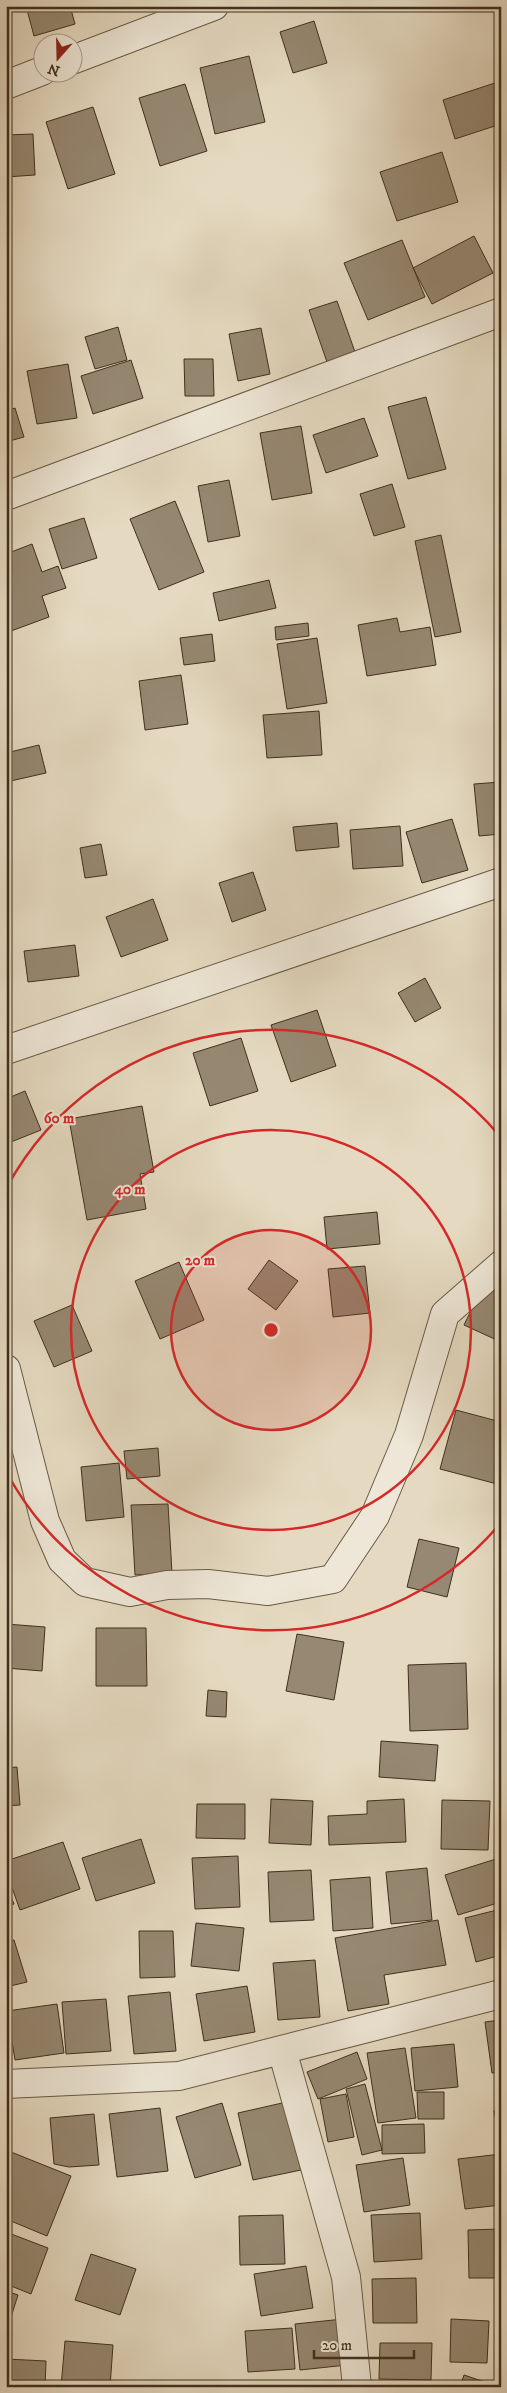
<svg xmlns="http://www.w3.org/2000/svg" width="507" height="2393" font-family="'IM FELL DW Pica',serif">
<rect width="100%" height="100%" fill="#e5dac1"/>
<filter id="stains"><feTurbulence type="fractalNoise" baseFrequency=".004" numOctaves="4"/><feColorMatrix values="0 0 0 0 .2 0 0 0 0 .09 0 0 0 0 .02 0 0 0 .5 -.17"/></filter>
<radialGradient id="worn" r=".72"><stop offset=".6" stop-color="#630" stop-opacity="0"/><stop offset="1" stop-color="#630" stop-opacity=".3"/></radialGradient>
<path fill="#968872" stroke="#402f1d" d="M26,6H70L75,24L34,36Z
M314,21L327,63L293,73L280,32Z
M249,56L265,122L215,134L200,68Z
M501,81V124L455,139L443,100Z
M185,84L207,151L160,166L139,98Z
M93,107L115,174L68,189L46,122Z
M33,134L35,175L6,177V135Z
M442,152L458,202L397,221L380,172Z
M474,236L493,273L432,304L413,268Z
M402,240L425,297L368,320L344,263Z
M337,301L355,352L327,362L309,310Z
M118,327L127,360L95,369L85,337Z
M261,328L270,374L238,381L229,334Z
M184,359H213L214,396H185Z
M131,360L143,398L93,414L81,376Z
M68,364L77,418L37,424L27,371Z
M426,397L446,469L408,479L388,407Z
M15,408L24,437L6,442V411Z
M364,418L378,456L326,473L313,435Z
M301,426L312,493L272,500L260,433Z
M229,480L240,536L208,542L198,486Z
M392,484L405,527L374,536L360,494Z
M175,501L204,572L159,590L130,519Z
M84,518L97,558L62,569L49,529Z
M441,535L461,632L435,637L415,541Z
M32,544L42,572L58,566L66,588L42,596L49,617L11,631L6,617V579H9L6,572V554Z
M269,580L276,608L219,621L213,593Z
M397,618L400,632L430,627L436,665L367,676L358,625Z
M308,623L309,636L276,640L275,627Z
M212,634L215,661L184,665L180,638Z
M317,638L327,703L287,709L277,644Z
M181,675L188,724L145,730L139,681Z
M319,711L322,755L267,758L263,715Z
M39,745L46,773L6,782V753Z
M501,782V834L479,836L474,784Z
M452,819L468,870L422,883L406,832Z
M337,823L339,847L296,851L293,827Z
M400,826L403,866L353,869L350,830Z
M101,844L107,875L85,878L80,848Z
M253,872L266,910L232,922L219,883Z
M153,899L168,940L121,957L106,917Z
M75,945L79,976L28,982L24,951Z
M425,978L441,1008L415,1022L398,993Z
M317,1010L336,1066L291,1082L271,1025Z
M241,1038L258,1091L210,1106L193,1053Z
M25,1091L41,1130L6,1144V1099Z
M142,1106L154,1172L140,1174L146,1209L87,1220L69,1119Z
M377,1212L380,1244L327,1249L324,1217Z
M269,1260L298,1281L276,1310L248,1289Z
M179,1262L204,1320L160,1339L135,1281Z
M365,1266L370,1313L333,1317L328,1269Z
M485,1282L501,1289V1342L464,1325Z
M72,1305L92,1351L54,1367L34,1321Z
M456,1410L501,1422V1485L440,1469Z
M158,1448L160,1476L127,1479L124,1451Z
M119,1463L124,1517L86,1521L81,1467Z
M168,1504L172,1573L135,1575L131,1505Z
M419,1539L459,1548L447,1597L407,1587Z
M6,1624L45,1627L42,1671L6,1668Z
M96,1628H146L147,1686H96Z
M297,1634L344,1642L334,1700L286,1691Z
M466,1663L468,1729L410,1731L408,1665Z
M208,1690L227,1692L226,1717L206,1716Z
M381,1741L438,1745L435,1781L379,1777Z
M17,1767L20,1805L6,1806V1768Z
M271,1799L313,1801L311,1845L269,1843Z
M404,1799L406,1842L329,1845L328,1816L367,1814V1801Z
M442,1800L490,1801L488,1850L441,1849Z
M197,1804H245V1839L196,1838Z
M141,1839L155,1883L96,1901L82,1858Z
M63,1842L80,1889L20,1910L6,1871V1861Z
M238,1856L240,1907L195,1909L192,1858Z
M496,1859L501,1874V1902L458,1915L445,1875Z
M427,1868L432,1920L391,1924L386,1872Z
M311,1870L314,1920L270,1922L268,1872Z
M370,1877L373,1928L333,1931L330,1880Z
M6,1884L14,1904L6,1907Z
M501,1909V1955L476,1962L465,1918Z
M438,1920L446,1965L384,1975L389,2004L348,2011L335,1938Z
M196,1923L244,1928L239,1971L191,1966Z
M139,1931H173L175,1977L140,1978Z
M14,1940L27,1982L6,1987V1942Z
M315,1960L320,2017L278,2020L273,1963Z
M247,1986L255,2032L204,2041L196,1994Z
M170,1992L176,2051L134,2054L128,1996Z
M106,1999L111,2051L66,2054L62,2002Z
M57,2004L64,2053L15,2060L7,2011Z
M501,2020V2072L492,2073L485,2022Z
M454,2044L458,2087L415,2091L411,2048Z
M405,2048L416,2118L378,2123L367,2053Z
M357,2052L367,2079L318,2099L307,2072Z
M365,2084L382,2150L362,2155L346,2089Z
M417,2092H444V2119H418Z
M346,2094L354,2137L328,2142L320,2099Z
M291,2101L306,2169L253,2180L238,2113Z
M222,2103L241,2165L195,2178L176,2117Z
M160,2108L168,2171L117,2177L109,2114Z
M501,2109V2150L494,2111Z
M94,2114L99,2165L69,2167L54,2164L50,2118Z
M424,2124L425,2153L382,2154V2125Z
M6,2150L71,2176L47,2236L6,2219Z
M501,2154V2205L465,2209L458,2159Z
M403,2158L410,2205L364,2212L356,2165Z
M420,2213L422,2259L374,2262L371,2215Z
M283,2215L285,2264L240,2265L239,2216Z
M501,2229V2278H469L468,2230Z
M6,2232L48,2248L31,2294L6,2284Z
M91,2254L136,2269L120,2315L75,2300Z
M306,2266L313,2308L261,2316L254,2274Z
M416,2278L417,2323H373L372,2279Z
M6,2291L18,2295L10,2320L6,2319Z
M343,2319L347,2365L300,2370L295,2324Z
M451,2319L489,2321L487,2363L450,2362Z
M292,2328L295,2369L248,2372L245,2331Z
M65,2341L113,2345L110,2387H61Z
M380,2343H432L431,2380L379,2379Z
M6,2359L46,2361L45,2387H6Z
M464,2375L500,2387H460Z"/>
<g fill="none" stroke-linecap="round" stroke-linejoin="round">
<defs>
<path id="minor" d="M72,60L214,6
M6,85L42,71
M6,496L501,312
M6,1050L501,882
M6,1369L45,1521L62,1560L85,1582L130,1592L167,1585L208,1584L268,1591L333,1579L375,1516L409,1435L445,1314L501,1265
M282,2050L346,2277L357,2387
M6,2084L179,2076L501,1994"/>
</defs>
<use href="#minor" stroke="#695a46" stroke-width="30"/>
<use href="#minor" stroke="#eee7d7" stroke-width="28"/>
</g>
<circle cx="271" cy="1330" r="100" fill="#d62828" fill-opacity=".12"/>
<g fill="none" stroke="#d62828" stroke-width="2.5">
<circle cx="271" cy="1330" r="100"/>
<circle cx="271" cy="1330" r="200"/>
<path d="M499 1525A300 300 0 0 1 7 1473M7 1187A300 300 0 0 1 499 1135"/>
</g>
<circle cx="271" cy="1330" r="8" fill="#d62828" stroke="#eee7d7" stroke-width="2.5"/>
<g font-size="15" text-anchor="middle" font-weight="bold" fill="#d62828" stroke="#eee7d7" stroke-width="4" stroke-linejoin="round" paint-order="stroke">
<text x="59" y="1123">60 m</text>
<text x="130" y="1194">40 m</text>
<text x="200" y="1265">20 m</text>
</g>
<rect width="507" height="2393" fill="none" stroke="#e5dac1" stroke-width="25"/>
<rect x="8" y="8" width="492" height="2378" fill="none" stroke="#402f1d" stroke-width="2.5"/>
<rect x="12" y="12" width="482" height="2368" fill="none" stroke="#402f1d"/>
<g transform="translate(58 58) rotate(200)"><circle r="24" fill="#eee7d7" stroke="#a89d8d"/>
<path d="M0-4L9 19L0 12L-9 19Z" fill="#8f2418"/>
<text y="-8" font-size="14" font-weight="bold" text-anchor="middle" fill="#402f1d">N</text>
</g>
<path d="M314 2350v8h100v-8" fill="none" stroke="#402f1d" stroke-width="2.5"/>
<text x="322" y="2350" font-size="15" fill="#402f1d" stroke="#eee7d7" stroke-width="4" paint-order="stroke">20 m</text>
<rect width="100%" height="100%" filter="url(#stains)"/>
<rect width="100%" height="100%" fill="url(#worn)"/>
</svg>
